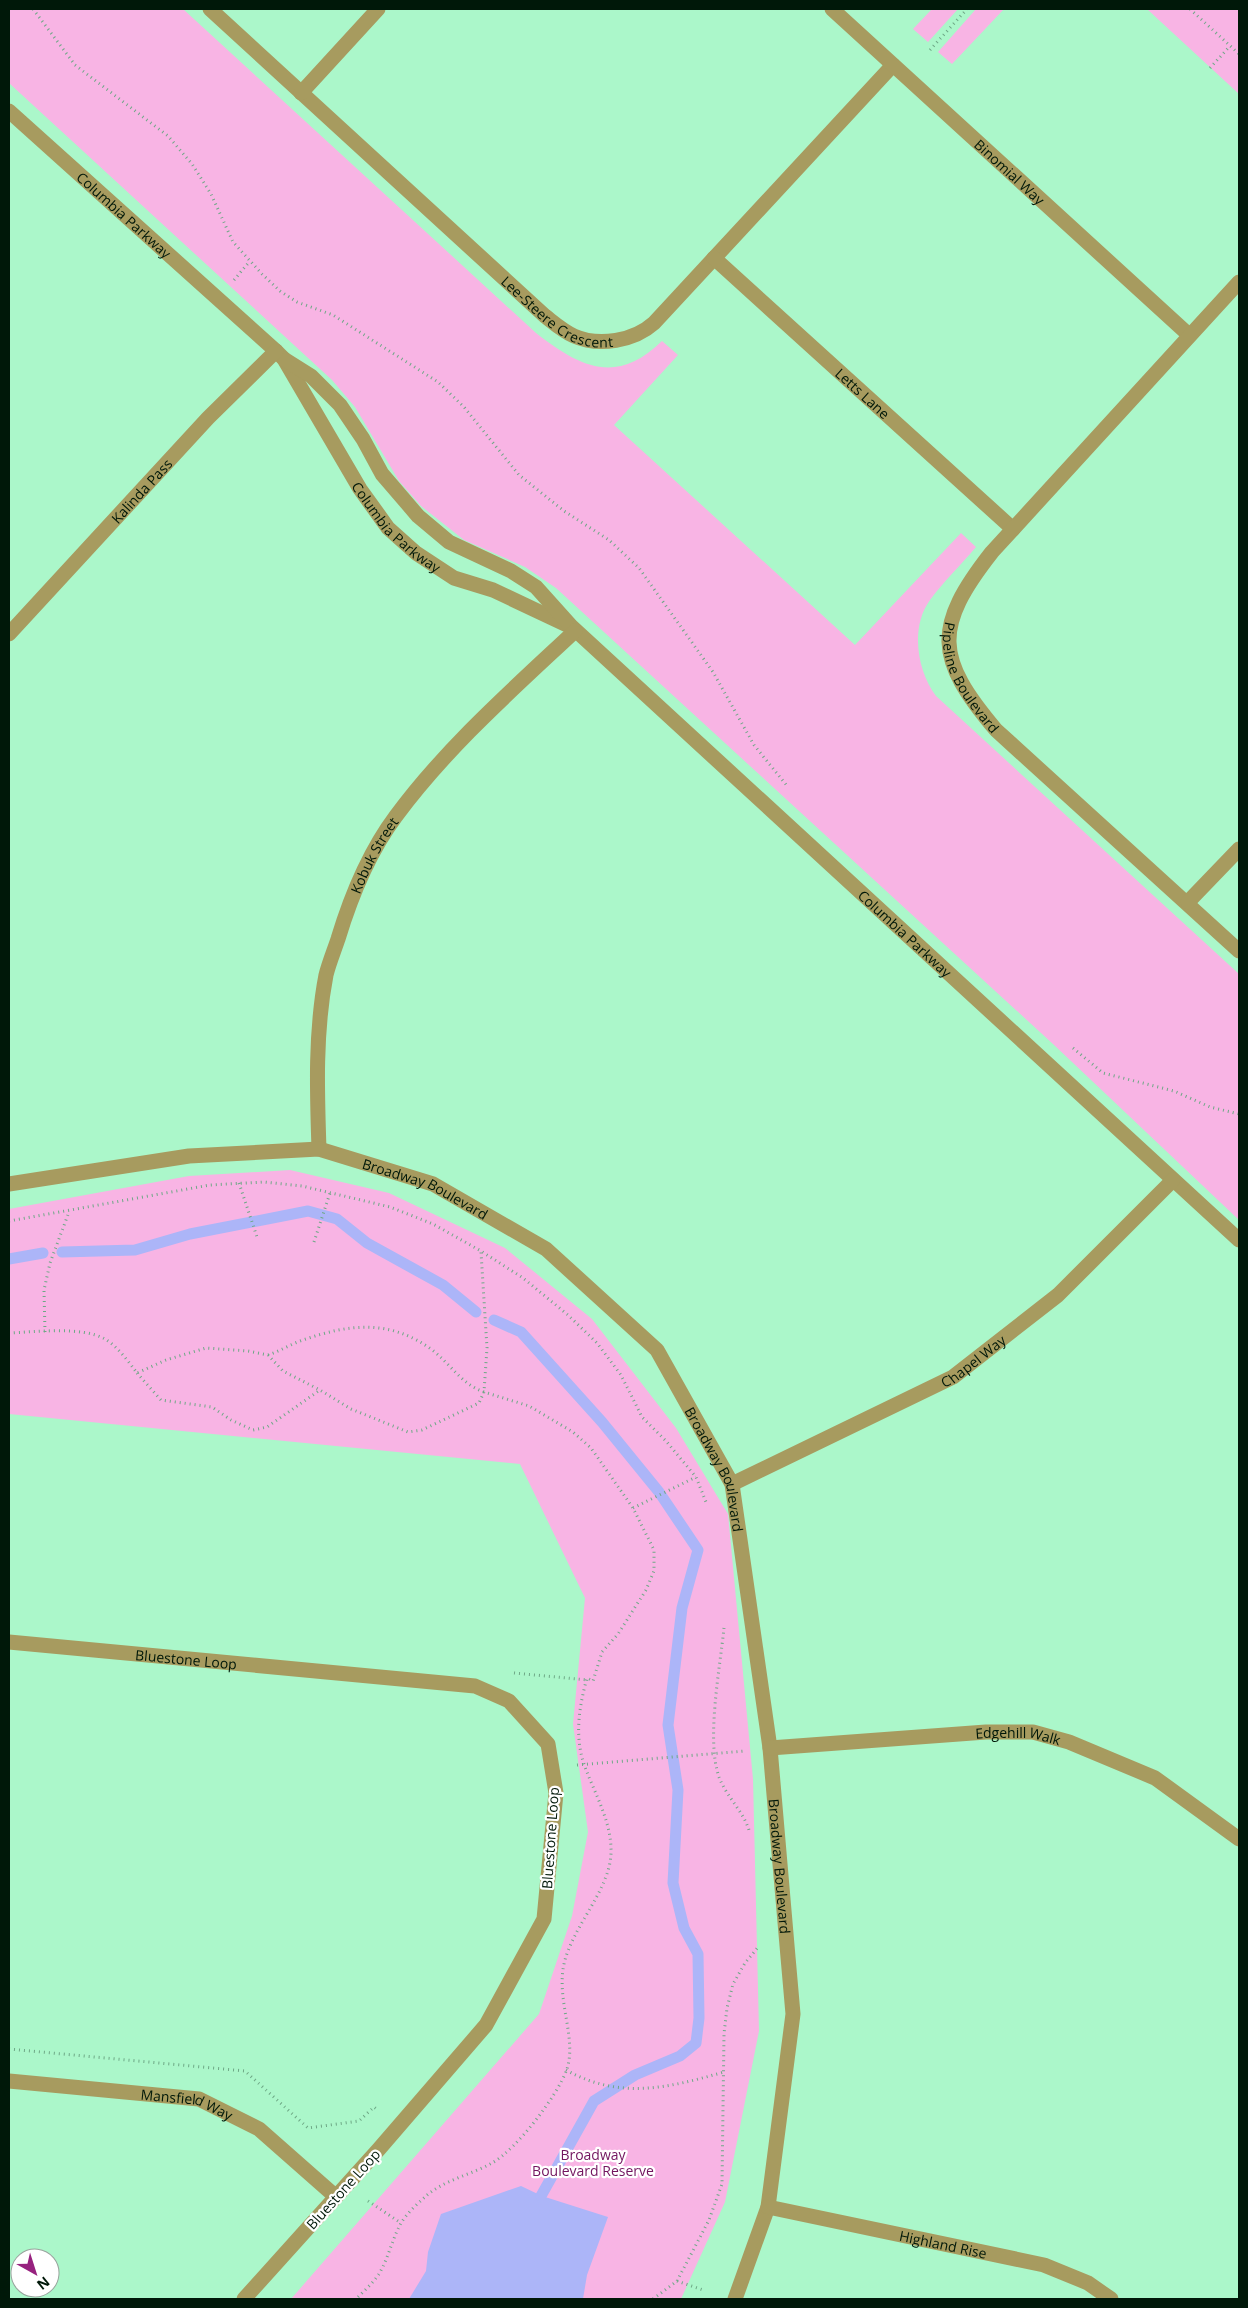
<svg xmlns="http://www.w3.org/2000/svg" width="1248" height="2308" font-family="'Open Sans',sans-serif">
<rect width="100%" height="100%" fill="#abf7ca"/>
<path fill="#f8b4e4" d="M9,9H183L536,333C580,367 616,386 662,341L678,355L614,425L855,645L961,533L976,547C961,565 943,582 930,600C910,627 917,671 936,696L1239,974V1220L1053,1044L556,588L525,567L464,540L421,506L399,481L355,407L332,380L9,83Z
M932,9H958L928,42L913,29Z
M976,9H1004L952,64L938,52Z
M1147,9H1239V94Z
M290,1170L389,1193L505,1248L592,1319L676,1428L728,1514L753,1779L759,2031L725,2202L681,2299H291L539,2014L572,1916L588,1832L573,1724L585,1598L520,1464L9,1414V1209L189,1176Z"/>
<path fill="#acb5f8" d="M521,2186L542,2196L608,2217L587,2275L583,2299H409L426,2271L428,2252L441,2214Z"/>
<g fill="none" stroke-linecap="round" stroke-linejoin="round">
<path stroke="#acb5f8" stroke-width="11" d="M62,1252L135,1250L190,1234L308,1211L337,1219L367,1243L443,1285L476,1312
M9,1259L43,1253
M494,1320L521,1332L602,1422L659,1492L698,1550L682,1608L668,1725L678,1790L673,1883L684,1928L698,1954L699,2018L696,2043L680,2056L635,2075L594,2101L541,2196"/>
<path stroke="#6ea886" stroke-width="3" stroke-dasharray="1 4" stroke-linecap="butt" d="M33,9L75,65L168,136L192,164L211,194L233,242L262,274L280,291L297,302L333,315L438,382L464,407L519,475L564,511L609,540L639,568L713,672L754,745L788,787
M1190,9L1239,54
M930,50L967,9
M1210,68L1230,46
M234,280L250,261
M1073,1048L1103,1073L1174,1091L1210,1107L1239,1114
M239,1183L258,1240
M9,1221L210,1185L264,1182L302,1186L390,1207L433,1224L481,1251L523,1278L568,1315L597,1343L621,1375L642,1417L666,1441L696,1477L706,1502
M314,1242L330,1193
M45,1332L44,1290L50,1263L69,1212
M9,1333C35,1332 82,1326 105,1339C118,1347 128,1361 137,1373L166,1360L206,1348L248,1351L268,1355L283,1371L320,1390L351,1409L408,1432L422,1430L479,1403L484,1392L529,1406L573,1432L591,1448L633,1508L654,1550V1571L646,1590L618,1634L602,1652L593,1681L587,1678C579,1707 574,1737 585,1767C595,1794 612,1823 611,1853C610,1890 572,1927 564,1964C556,2000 577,2038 567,2069C558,2095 516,2150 492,2163C471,2175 443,2180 425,2197C417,2204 405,2215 400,2225C392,2240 388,2259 379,2274C373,2283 364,2291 356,2299
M268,1355C280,1351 291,1344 303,1340C349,1324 389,1319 431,1349C450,1363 461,1384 484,1392L487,1348L481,1252
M137,1373L161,1400L212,1407L231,1420L253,1430L267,1427L320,1390
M633,1508L696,1477
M724,1628C720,1668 706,1740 719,1777C726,1796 743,1811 749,1830
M514,1673L588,1680
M577,1765L745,1751
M9,2049L245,2071L308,2128L359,2121L374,2107L378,2110
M566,2070C620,2100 668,2088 724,2072
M368,2201L401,2223
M677,2281L703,2290
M653,2299L677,2281L709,2220L722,2184L724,2034L727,2008L733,1984L745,1963L759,1946"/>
<g stroke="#a79b5f" stroke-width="15">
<path id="s1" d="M210,9L545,316C554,323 563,331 574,336C599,347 634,341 654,323L893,65"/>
<path id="s2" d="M832,9L1189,335"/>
<path d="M301,93L378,9"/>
<path id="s3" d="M9,111L276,351L284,359L360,489L388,528L416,553L454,578L493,590L567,625"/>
<path id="s4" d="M714,258L1013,529"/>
<path id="s5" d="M1239,282L992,552C933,627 935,658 996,730L1239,951"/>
<path id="s6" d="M284,359L311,376L340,405L363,439L382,474L418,516L449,542L511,571L536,587L571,626L1239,1240"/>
<path id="s7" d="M9,634L208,418L276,351"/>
<path d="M1188,902L1239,849"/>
<path id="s8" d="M319,1149C317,1091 315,1032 326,975C329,963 334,951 338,939C351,896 369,852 396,816C447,747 513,689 575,631"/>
<path id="s9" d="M9,1184L189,1156L319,1149L433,1184L546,1249L657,1350L732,1484L770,1748L788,1957L793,2014L768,2207L735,2299"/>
<path id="s10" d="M732,1484L953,1377L1058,1295L1173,1180"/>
<path id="s11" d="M9,1642L475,1686L509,1701L548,1744L556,1793L544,1919L486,2025L379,2149L244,2299"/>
<path id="s12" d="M770,1748L986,1732H1033L1069,1742L1155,1778L1239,1839"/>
<path id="s13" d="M9,2081L199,2099L259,2129L335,2196"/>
<path id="s14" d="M768,2207L1044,2265L1088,2283L1111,2299"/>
</g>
</g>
<g text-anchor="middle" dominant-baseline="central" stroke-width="4.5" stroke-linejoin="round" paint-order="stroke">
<g font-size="14" fill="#001809" stroke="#fff">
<text stroke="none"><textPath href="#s2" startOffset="241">Binomial Way</textPath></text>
<text stroke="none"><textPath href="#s3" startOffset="155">Columbia Parkway</textPath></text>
<text stroke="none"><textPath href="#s1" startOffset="464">Lee-Steere Crescent</textPath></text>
<text stroke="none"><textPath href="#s4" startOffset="201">Letts Lane</textPath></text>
<text stroke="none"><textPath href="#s7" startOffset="195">Kalinda Pass</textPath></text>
<text stroke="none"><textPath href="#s3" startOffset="574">Columbia Parkway</textPath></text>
<text stroke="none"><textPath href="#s5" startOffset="509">Pipeline Boulevard</textPath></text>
<text stroke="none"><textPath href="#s8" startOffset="304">Kobuk Street</textPath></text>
<text stroke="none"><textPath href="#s6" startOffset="854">Columbia Parkway</textPath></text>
<text stroke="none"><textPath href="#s9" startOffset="426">Broadway Boulevard</textPath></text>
<text stroke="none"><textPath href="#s10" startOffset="271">Chapel Way</textPath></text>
<text stroke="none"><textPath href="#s9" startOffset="846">Broadway Boulevard</textPath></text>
<text stroke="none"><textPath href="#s11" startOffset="178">Bluestone Loop</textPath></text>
<text stroke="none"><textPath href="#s12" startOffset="249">Edgehill Walk</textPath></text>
<text transform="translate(550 1838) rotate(-86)">Bluestone Loop</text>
<text stroke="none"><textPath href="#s9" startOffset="1251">Broadway Boulevard</textPath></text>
<text stroke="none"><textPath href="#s13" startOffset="180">Mansfield Way</textPath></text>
<text transform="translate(343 2189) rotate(-48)">Bluestone Loop</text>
<text stroke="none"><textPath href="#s14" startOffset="179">Highland Rise</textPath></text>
</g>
<g font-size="14" fill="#72155f" stroke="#fff">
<text x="593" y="2154">Broadway<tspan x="593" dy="16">Boulevard Reserve</tspan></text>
</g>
</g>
<rect width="1248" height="2308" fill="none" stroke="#001809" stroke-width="20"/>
<g transform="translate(35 2273) rotate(141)"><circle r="24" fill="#ffffff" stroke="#99a39d"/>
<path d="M0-4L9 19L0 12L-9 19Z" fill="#97227f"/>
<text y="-8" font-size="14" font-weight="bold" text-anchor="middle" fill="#001809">N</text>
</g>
</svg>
